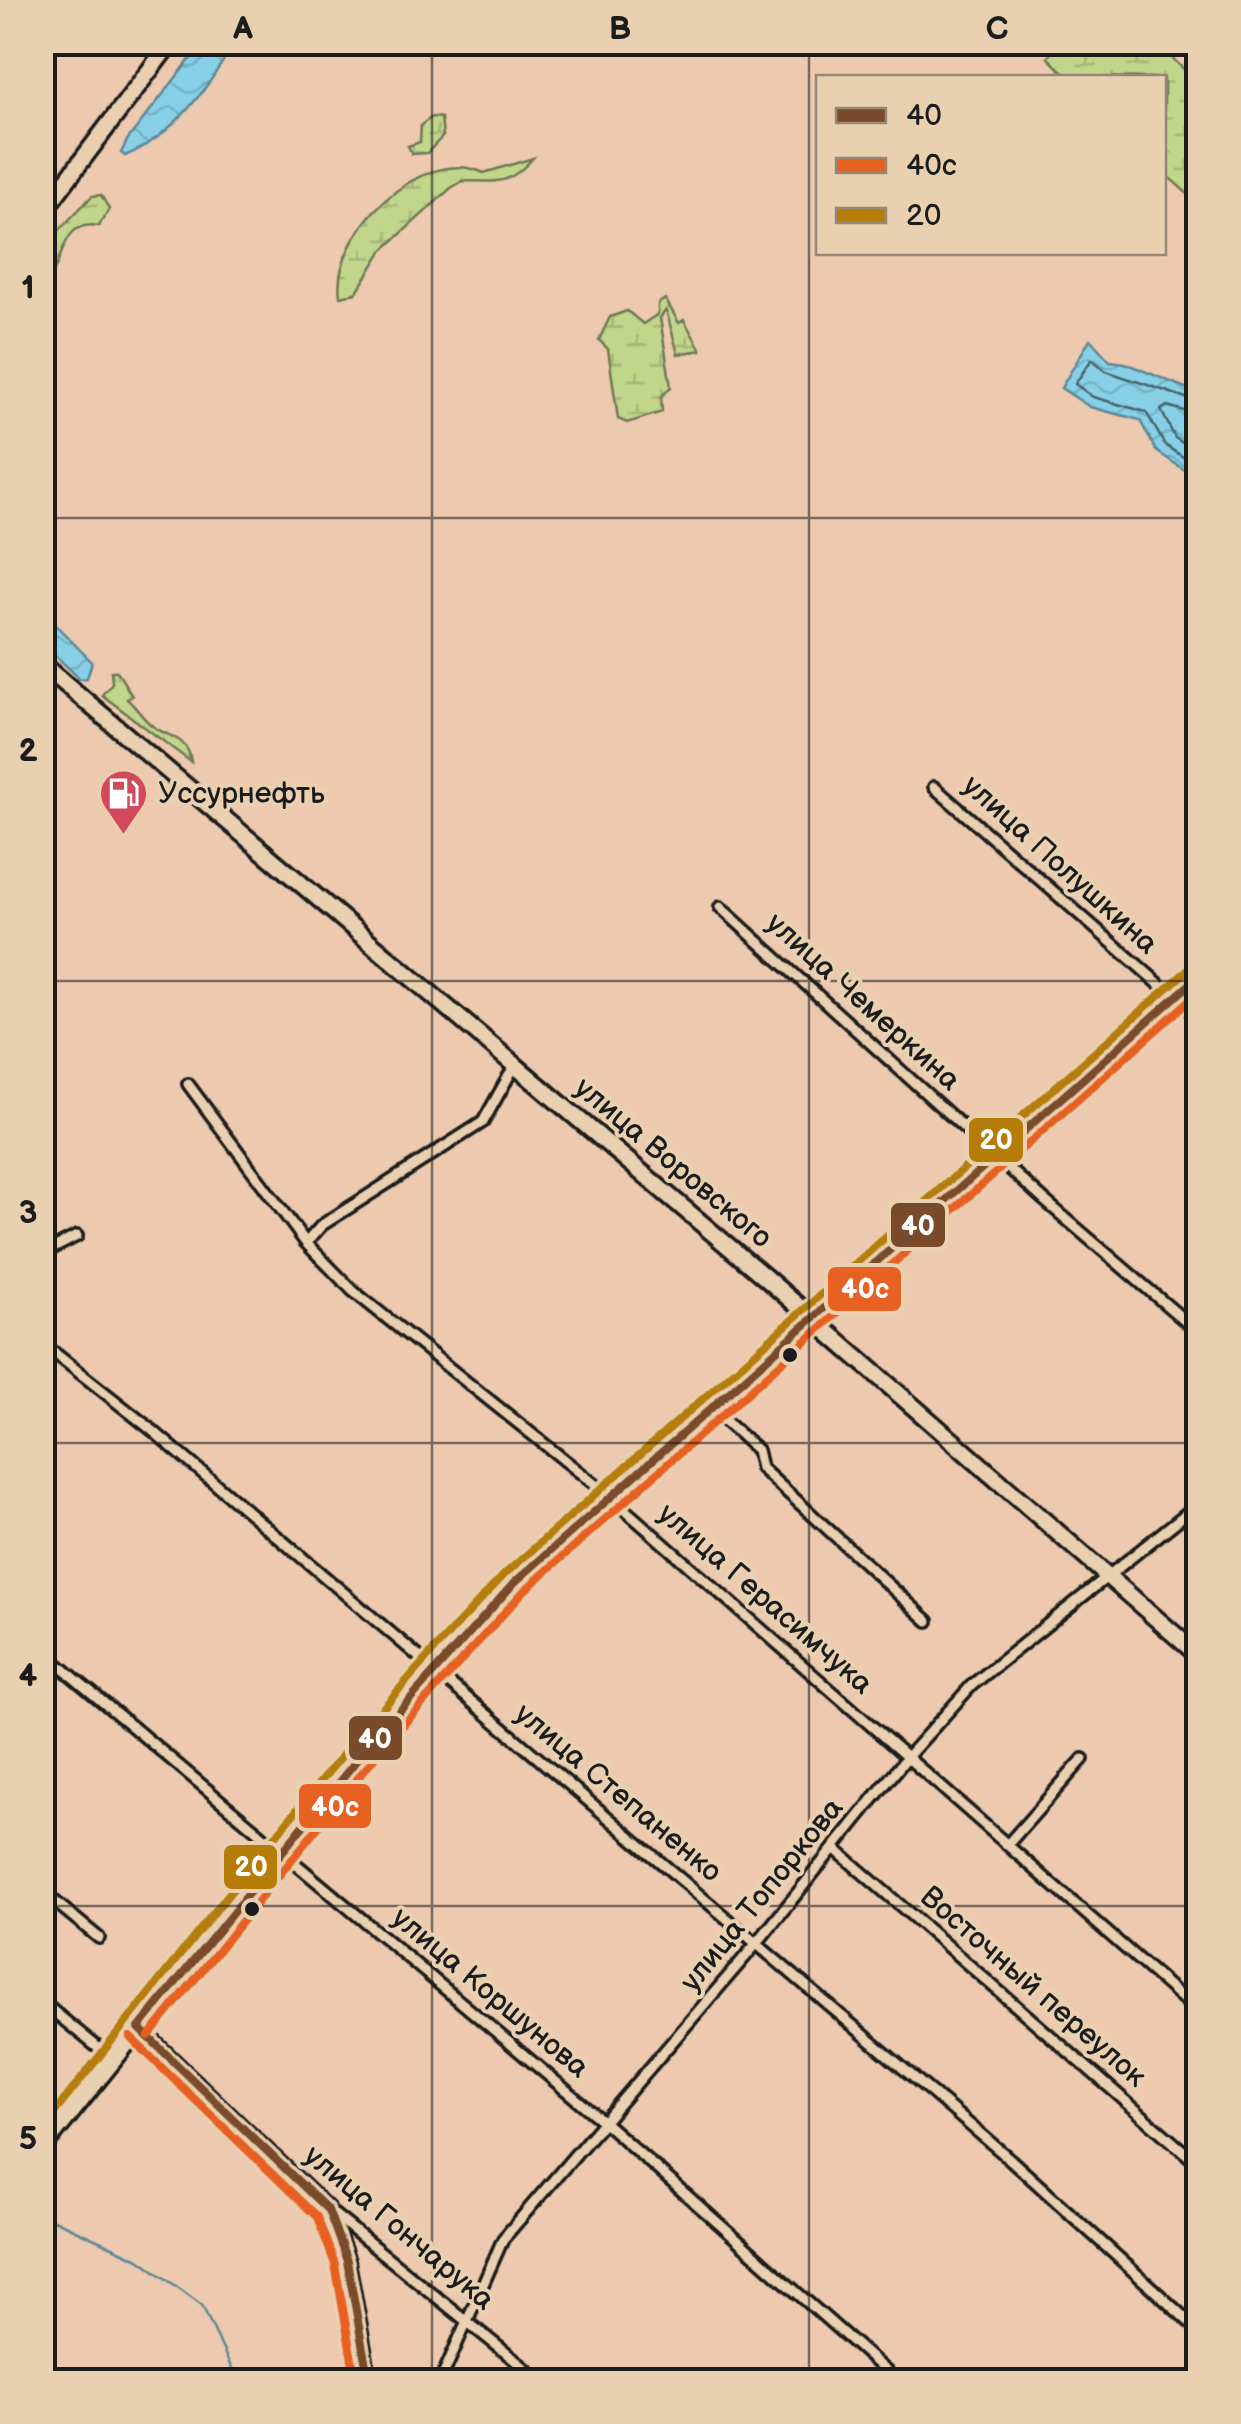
<svg xmlns="http://www.w3.org/2000/svg" width="1241" height="2424" font-family="'Balsamiq Sans',sans-serif">
<defs>
<pattern id="wetland-marsh" width="20" height="14" patternUnits="userSpaceOnUse" patternTransform="scale(2.5)"><rect width="20" height="14" fill="#c1d58b"/><path d="M1 5h8M5 5V1M11 12h8M15 12V8" fill="none" stroke="#a5b677"/></pattern>
<pattern id="water-waves" width="16" height="10" patternUnits="userSpaceOnUse" patternTransform="scale(2.5)"><rect width="16" height="10" fill="#87d0e7"/><path d="M0 5q4-4 8 0t8 0" fill="none" stroke="#74b2c6"/></pattern>
</defs>
<rect width="100%" height="100%" fill="#ecc9af"/>
<filter id="ink" filterUnits="userSpaceOnUse"><feTurbulence type="fractalNoise" baseFrequency=".01" numOctaves="2"/><feDisplacementMap in="SourceGraphic" scale="20" xChannelSelector="R" yChannelSelector="G"/><feConvolveMatrix kernelMatrix="1 2 1 2 8 2 1 2 1" color-interpolation-filters="sRGB"/></filter>
<g filter="url(#ink)">
<path fill="url(#wetland-marsh)" stroke="#6e7854" stroke-width="2.5" d="M1055,43H1157L1198,83V203L1164,173V78L1068,77L1048,58Z
M432,117L441,118L443,136L427,153L412,154L408,146L420,142L421,125Z
M533,158C507,187 497,181 463,181L451,188L382,251L356,293L340,296C331,233 422,144 484,173Z
M101,195L109,209L99,226C57,219 66,268 43,285V247L92,196Z
M665,299L679,323L684,320L701,350L678,354L666,310L660,318L671,387L661,397L662,412L627,423L618,419L608,349L599,340L610,317L627,311L643,324L658,314V304Z
M111,671H117L132,696L127,699C136,707 142,717 150,724C166,738 188,735 191,762L102,695L112,683Z"/>
<path fill="url(#water-waves)" stroke="#5c8896" stroke-width="2.5" d="M203,43H233C210,88 172,136 125,156L121,153L128,139Z
M1090,339L1110,361L1125,363L1198,393V479L1156,451L1140,420L1090,407L1061,388Z
M43,612L92,662L87,678L80,679L43,644Z"/>
<g fill="none" stroke-linecap="round" stroke-linejoin="round">
<path stroke="#47646d" stroke-width="2.5" d="M1198,402L1106,371L1092,359L1075,384L1093,397L1146,412L1165,445L1198,467
M1198,415L1167,406L1161,410L1175,438L1198,453"/>
<path stroke="#5c8896" stroke-width="2.5" d="M42,2215L139,2259L202,2305L238,2382"/>
<defs>
<path id="street" d="M934,787L1198,1018
M720,907L1044,1200L1198,1332
M188,1084L306,1243L353,1291L608,1495L1198,2012
M306,1243L322,1225L483,1122L515,1065
M42,1254L77,1236
M42,1343L152,1430L1011,2160L1198,2330
M711,1408L757,1450L761,1468L928,1621
M42,1651L605,2123L898,2382
M1008,1844L1083,1759
M834,1848L1198,2164
M42,1891L99,1938
M42,2002L113,2060
M331,2212L542,2382
M440,2382L503,2239L757,1943L908,1756L972,1685L1198,1504"/>
<path id="secondary" d="M139,2028L328,2210L347,2261L369,2382
M1198,2382V2381"/>
<path id="primary" d="M42,213L171,42
M42,664L767,1279L1198,1655
M42,2149L338,1782L459,1640L515,1582L1198,977"/>
</defs>
<use href="#street" stroke="#1c1c1c" stroke-width="16"/>
<use href="#secondary" stroke="#1c1c1c" stroke-width="20"/>
<use href="#primary" stroke="#1c1c1c" stroke-width="22"/>
<use href="#street" stroke="#e9d0b1" stroke-width="9"/>
<use href="#secondary" stroke="#e9d0b1" stroke-width="12"/>
<use href="#primary" stroke="#e9d0b1" stroke-width="15"/>
<defs>
<path id="bus-1" d="M139,2028L369,1745L515,1582L1198,977
M139,2028L328,2210L347,2261L369,2382"/>
<path id="bus-2" d="M149,2036L378,1753L524,1591L1198,993
M130,2037L317,2217L335,2264L356,2382"/>
<path id="bus-3" d="M42,2128C193,1941 339,1746 506,1573L1190,968"/>
</defs>
<use href="#bus-1" stroke="#e9d0b1" stroke-width="15"/>
<use href="#bus-2" stroke="#e9d0b1" stroke-width="15"/>
<use href="#bus-3" stroke="#e9d0b1" stroke-width="15"/>
<use href="#bus-1" stroke="#7a4b2a" stroke-width="8"/>
<use href="#bus-2" stroke="#e76122" stroke-width="8"/>
<use href="#bus-3" stroke="#b57d08" stroke-width="8"/>
</g>
</g>
<path fill="none" stroke="#1c1c1c" stroke-width="2.5" stroke-opacity="0.55" d="M432,42V2382M809,42V2382M42,518H1198M42,981H1198M42,1443H1198M42,1906H1198"/>
<defs>
<symbol id="fuel-pin" viewBox="-11 -11 22 30"><path d="M0 17L-7.5 6A9.5 9.5 0 1 1 7.5 6Z" fill="#d1495b" stroke="#e9d0b1"/><path d="M-5.5-6h7V0h2V4h1.3V-2.5L3-4.5l.8-.8L6-3V5H2.5V1h-1V6h-7ZM-4.2-4.7v3.2H.2V-4.7Z" fill="#fff"/></symbol>
</defs>
<g fill-rule="evenodd">
<use href="#fuel-pin" x="96" y="766" width="55" height="75"/>
</g>
<g fill="#1c1c1c" stroke="#e9d0b1" stroke-width="4">
<circle cx="790" cy="1355" r="9"/>
<circle cx="252" cy="1909" r="9"/>
</g>
<g text-anchor="middle" dominant-baseline="central" stroke-width="8" stroke-linejoin="round" paint-order="stroke">
<g font-size="30" fill="#1c1c1c" stroke="#e9d0b1" text-anchor="start">
<text x="158" y="794">Уссурнефть</text>
</g>
<g font-size="30" fill="#1c1c1c" stroke="#e9d0b1">
<text transform="translate(1060 865) rotate(42)">улица Полушкина</text>
<text transform="translate(863 1002) rotate(42)">улица Чемеркина</text>
<text transform="translate(673 1163) rotate(40)">улица Воровского</text>
<text transform="translate(765 1599) rotate(41)">улица Герасимчука</text>
<text transform="translate(618 1793) rotate(40)">улица Степаненко</text>
<text transform="translate(762 1895) rotate(-51)">улица Топоркова</text>
<text transform="translate(1033 1987) rotate(41)">Восточный переулок</text>
<text transform="translate(490 1993) rotate(40)">улица Коршунова</text>
<text transform="translate(399 2228) rotate(40)">улица Гончарука</text>
</g>
</g>
<g stroke="#e9d0b1" stroke-width="4">
<rect x="967" y="1116" width="58" height="48" rx="10" fill="#b57d08"/>
<rect x="889" y="1201" width="58" height="48" rx="10" fill="#7a4b2a"/>
<rect x="826" y="1265" width="77" height="48" rx="10" fill="#e76122"/>
<rect x="347" y="1714" width="57" height="48" rx="10" fill="#7a4b2a"/>
<rect x="297" y="1782" width="76" height="48" rx="10" fill="#e76122"/>
<rect x="222" y="1843" width="57" height="48" rx="10" fill="#b57d08"/>
</g>
<g font-size="28" text-anchor="middle" font-weight="bold" fill="#fff">
<text x="996" y="1149">20</text>
<text x="918" y="1235">40</text>
<text x="865" y="1298">40с</text>
<text x="375" y="1748">40</text>
<text x="335" y="1816">40с</text>
<text x="251" y="1876">20</text>
</g>
<rect width="1241" height="2424" fill="none" stroke="#e9d0b1" stroke-width="110"/>
<rect x="816" y="75" width="350" height="180" fill="#e9d0b1" stroke="#978875" stroke-width="2.5"/>
<rect x="836" y="108" width="50" height="15" fill="#7a4b2a" stroke="#978875" stroke-width="2.5"/>
<text x="906" y="125" font-size="30" fill="#1c1c1c">40</text>
<rect x="836" y="158" width="50" height="15" fill="#e76122" stroke="#978875" stroke-width="2.5"/>
<text x="906" y="175" font-size="30" fill="#1c1c1c">40с</text>
<rect x="836" y="208" width="50" height="15" fill="#b57d08" stroke="#978875" stroke-width="2.5"/>
<text x="906" y="225" font-size="30" fill="#1c1c1c">20</text>
<rect x="55" y="55" width="1131" height="2314" fill="none" stroke="#1c1c1c" stroke-width="4"/>
<g font-size="32" text-anchor="middle" font-weight="bold" fill="#1c1c1c">
<text x="243" y="39">A</text>
<text x="620" y="39">B</text>
<text x="997" y="39">C</text>
<text x="28" y="298">1</text>
<text x="28" y="761">2</text>
<text x="28" y="1223">3</text>
<text x="28" y="1686">4</text>
<text x="28" y="2149">5</text>
</g>
</svg>
